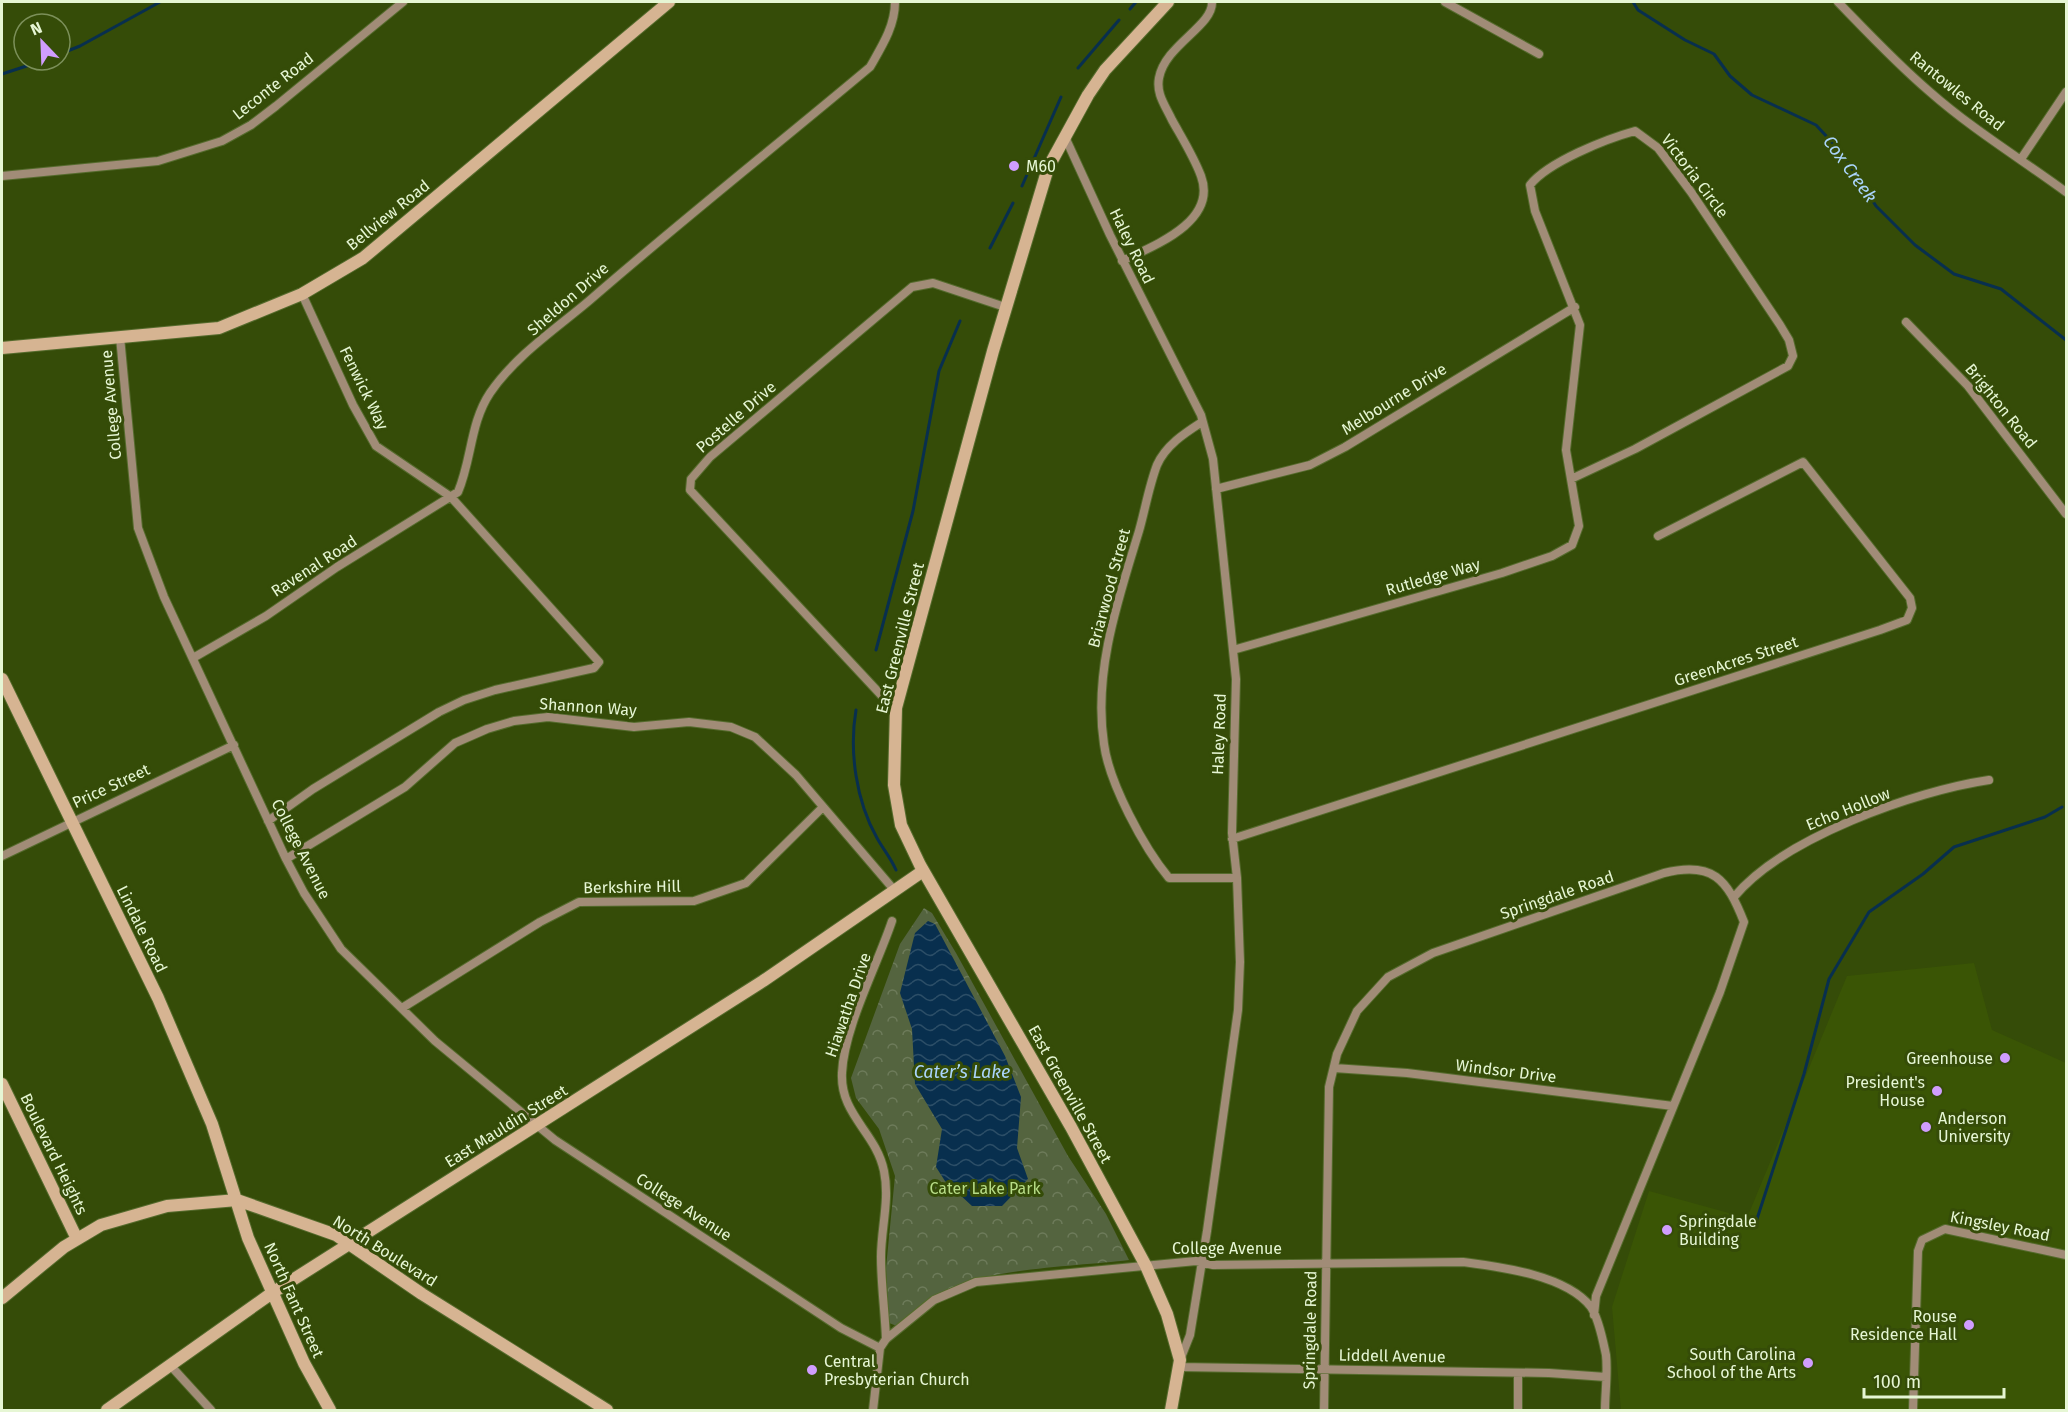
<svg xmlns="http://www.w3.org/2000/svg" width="2068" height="1412" font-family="'Fira Sans',sans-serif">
<defs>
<pattern id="park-crowns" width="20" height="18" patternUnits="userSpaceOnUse" patternTransform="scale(1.5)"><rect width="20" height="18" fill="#54643f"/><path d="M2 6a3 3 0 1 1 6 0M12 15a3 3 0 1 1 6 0" fill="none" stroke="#6d7b5a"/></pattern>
<pattern id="water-waves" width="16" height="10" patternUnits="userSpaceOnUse" patternTransform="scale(1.5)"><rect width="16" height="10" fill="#082f4e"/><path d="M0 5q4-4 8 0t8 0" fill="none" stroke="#2c4e67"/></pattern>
</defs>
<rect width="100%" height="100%" fill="#354c08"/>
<path fill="#3a5505" d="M1974,963L1992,1030L2066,1063V1410H1621L1612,1307L1649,1191L1747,1218L1847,976Z"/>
<path fill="url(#park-crowns)" d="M924,908L932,913L956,953L1068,1156L1106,1214L1129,1260C1080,1266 992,1268 949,1289C929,1299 913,1311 897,1326L889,1323L886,1268L895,1176L879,1129L856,1098L851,1078L900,944Z"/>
<path fill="url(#water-waves)" d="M928,921L935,924L1005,1056L1021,1097L1017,1148L1028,1179L1002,1206H972L945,1181L936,1167L942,1129L915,1084L912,1029L900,993L915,933Z"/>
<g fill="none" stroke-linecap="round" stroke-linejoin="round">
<path stroke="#082f4e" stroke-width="3" d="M1633,2L1638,10L1685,40L1714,54L1730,76L1752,95L1816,125L1842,153L1876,206L1915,245L1954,274L2001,289L2066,340
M1130,9L1136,2
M60,54L80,46L160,2
M1078,68L1119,20
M2,74L45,60
M1022,186L1061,97
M990,248L1013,203
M876,650L913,511L939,371L960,321
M856,710C849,751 856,801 877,838C883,849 891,858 896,870
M1756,1222L1804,1074L1829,979L1869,912L1923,874L1954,847L2045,817L2062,807"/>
<defs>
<path id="street" d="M1445,2L1539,54
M1838,2C1868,33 1897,64 1930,92C1972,129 2021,159 2066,192
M1065,137L1110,235L1201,415L1213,459L1236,679L1232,833L1237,878L1240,962L1238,1010L1207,1231L1190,1335L1180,1360
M2021,159L2066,92
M2,176L158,161L222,141L251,125L276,106L403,2
M1122,261C1153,246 1218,222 1201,176C1194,157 1182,138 1172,120C1165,105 1156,94 1159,78C1165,45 1213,26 1212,2
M1906,322L1968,386L2066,514
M120,337L138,528L164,597L286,859L304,893L341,949L435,1041L555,1140L841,1328L880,1348
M1202,422C1185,433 1166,445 1157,465C1149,486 1145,510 1139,531C1118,600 1093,672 1104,744C1109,783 1144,848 1169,878H1237
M1216,489L1310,465L1345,447L1575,307
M1233,650L1502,573L1552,556L1572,545L1579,526L1566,450L1580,325L1535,211L1530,185C1548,162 1606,139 1635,131L1658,148L1691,192L1780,325L1789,340L1793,356L1788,366L1635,449L1571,479
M193,658L266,616L337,567L458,492C472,459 470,423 490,393C515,356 557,328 590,300C682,220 777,145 870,67C882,46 895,26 895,2
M896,711L690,490L691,479L710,457L912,287L933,283L1005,307
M268,821L313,789L439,712L464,700L495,690L594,668L599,662L451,497L376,446L353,405L302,294
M1232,839L1880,630L1907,620L1912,608L1910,598L1803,462L1658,536
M2,856L234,745
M286,859L405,787L455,743L487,729L514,721L548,717L634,727L689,722L731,727L755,737L796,775L895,891
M1734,897C1783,838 1914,791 1989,780
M402,1008L540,922L579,902L694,901L746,883L822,808
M1334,1068L1407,1073L1673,1106
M886,1339C885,1312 881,1284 881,1257C881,1228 890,1200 884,1171C876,1132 840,1115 842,1073C844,1027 877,966 892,921
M880,1348L886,1339L934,1300L976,1282L1196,1261L1213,1265L1463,1262C1501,1267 1566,1275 1591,1307C1599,1319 1603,1341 1606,1355C1608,1373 1605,1393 1605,1410
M170,1365L211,1410
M1179,1367L1549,1373L1606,1377
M1518,1373V1410
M873,1410L880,1348
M1324,1410L1329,1087L1337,1054L1357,1011L1388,977L1433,953L1664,873C1713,861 1727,879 1744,922L1720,992L1596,1296L1594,1315
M1913,1410L1918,1251L1922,1240L1945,1229L2066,1255"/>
<path id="secondary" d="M1168,2L1105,70L1088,95L1048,168L993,351L896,708L894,785L901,825L920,865L1071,1127L1146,1266L1167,1314L1180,1360L1171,1410
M2,348L219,328L302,294L363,258L669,2
M2,679L158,998L212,1124L248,1238L304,1363L330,1410
M2,1084L77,1239
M2,1298L64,1247L101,1225L167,1206L237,1200L336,1235L422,1294L607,1410
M107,1410L272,1293L763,981L923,871"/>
</defs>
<use href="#street" stroke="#556b2d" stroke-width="10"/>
<use href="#secondary" stroke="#556b2d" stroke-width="14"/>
<use href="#street" stroke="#a18c77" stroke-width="8"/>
<use href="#secondary" stroke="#d6b492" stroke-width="12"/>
</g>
<g fill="#d09dfe" stroke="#354c08" stroke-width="2">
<circle cx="1014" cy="166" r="6"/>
<circle cx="2005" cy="1058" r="6"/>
<circle cx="1937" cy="1091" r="6"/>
<circle cx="1926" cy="1127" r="6"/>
<circle cx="1667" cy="1230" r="6"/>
<circle cx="1969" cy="1325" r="6"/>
<circle cx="1808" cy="1363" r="6"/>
<circle cx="812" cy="1370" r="6"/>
</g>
<g text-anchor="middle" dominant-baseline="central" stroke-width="6" stroke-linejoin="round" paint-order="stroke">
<g font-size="16" fill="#e6f6d4" stroke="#354c08">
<text transform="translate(273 86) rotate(-38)">Leconte Road</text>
<text transform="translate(1957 91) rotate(39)">Rantowles Road</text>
<text transform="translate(1695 176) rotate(53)">Victoria Circle</text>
<text transform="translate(388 215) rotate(-39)">Bellview Road</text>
<text transform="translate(1132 246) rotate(64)">Haley Road</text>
<text transform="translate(568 299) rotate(-41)">Sheldon Drive</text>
<text transform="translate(364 388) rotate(64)">Fenwick Way</text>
<text transform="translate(1394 399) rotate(-32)">Melbourne Drive</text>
<text transform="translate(111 405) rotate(-95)">College Avenue</text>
<text transform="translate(2001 406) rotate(51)">Brighton Road</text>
<text transform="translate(736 417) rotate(-41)">Postelle Drive</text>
<text transform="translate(314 566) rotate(-33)">Ravenal Road</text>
<text transform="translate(1433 577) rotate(-16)">Rutledge Way</text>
<text transform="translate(1109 588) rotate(-75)">Briarwood Street</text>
<text transform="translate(900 638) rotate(-76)">East Greenville Street</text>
<text transform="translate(1736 661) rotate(-18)">GreenAcres Street</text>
<text transform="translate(588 707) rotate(4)">Shannon Way</text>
<text transform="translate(1219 734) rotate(-88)">Haley Road</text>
<text transform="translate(111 786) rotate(-25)">Price Street</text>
<text transform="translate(1848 809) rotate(-22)">Echo Hollow</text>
<text transform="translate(301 849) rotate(63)">College Avenue</text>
<text transform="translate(632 887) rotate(-1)">Berkshire Hill</text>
<text transform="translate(1557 895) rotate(-19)">Springdale Road</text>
<text transform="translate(142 929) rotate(64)">Lindale Road</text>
<text transform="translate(848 1005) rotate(-71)">Hiawatha Drive</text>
<text transform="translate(1506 1071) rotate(7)">Windsor Drive</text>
<text transform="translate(1070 1094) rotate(61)">East Greenville Street</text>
<text transform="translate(506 1126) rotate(-32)">East Mauldin Street</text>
<text transform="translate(54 1154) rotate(64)">Boulevard Heights</text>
<text transform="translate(684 1207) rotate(33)">College Avenue</text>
<text transform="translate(2000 1226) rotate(11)">Kingsley Road</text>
<text x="1227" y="1248">College Avenue</text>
<text transform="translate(385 1251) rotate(32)">North Boulevard</text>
<text transform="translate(294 1300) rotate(66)">North Fant Street</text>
<text transform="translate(1310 1330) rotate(-89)">Springdale Road</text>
<text transform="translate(1392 1356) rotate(1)">Liddell Avenue</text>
</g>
<g font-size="16" fill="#e6f6d4" stroke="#354c08" text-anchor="start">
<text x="1026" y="166">M60</text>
<text x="1993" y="1058" text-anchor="end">Greenhouse</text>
<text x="1925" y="1082" text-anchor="end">President's<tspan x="1925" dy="18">House</tspan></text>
<text x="1938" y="1118">Anderson<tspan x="1938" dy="18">University</tspan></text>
<text x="1679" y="1221">Springdale<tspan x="1679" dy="18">Building</tspan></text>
<text x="1957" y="1316" text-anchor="end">Rouse<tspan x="1957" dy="18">Residence Hall</tspan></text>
<text x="1796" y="1354" text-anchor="end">South Carolina<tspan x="1796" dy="18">School of the Arts</tspan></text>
<text x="824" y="1361">Central<tspan x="824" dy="18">Presbyterian Church</tspan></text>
</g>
<g font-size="16" fill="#b7dc87" stroke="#354c08">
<text x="985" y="1188">Cater Lake Park</text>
</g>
<g font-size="18" font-style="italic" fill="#aad4fb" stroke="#354c08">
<text transform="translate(1850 169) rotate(54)">Cox Creek</text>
<text x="962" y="1072">Cater’s Lake</text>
</g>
</g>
<rect width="2068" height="1412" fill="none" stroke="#e6f6d4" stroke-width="6"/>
<g transform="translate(42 42) rotate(337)"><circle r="28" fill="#354c08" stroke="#7c905a" stroke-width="1.5"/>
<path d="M0-4.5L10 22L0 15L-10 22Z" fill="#d09dfe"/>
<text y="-9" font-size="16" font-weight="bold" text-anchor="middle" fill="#e6f6d4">N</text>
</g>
<path d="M1864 1388v9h140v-9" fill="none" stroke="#e6f6d4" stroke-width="3"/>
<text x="1873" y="1388" font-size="18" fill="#e6f6d4" stroke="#354c08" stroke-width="4.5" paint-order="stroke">100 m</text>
</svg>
